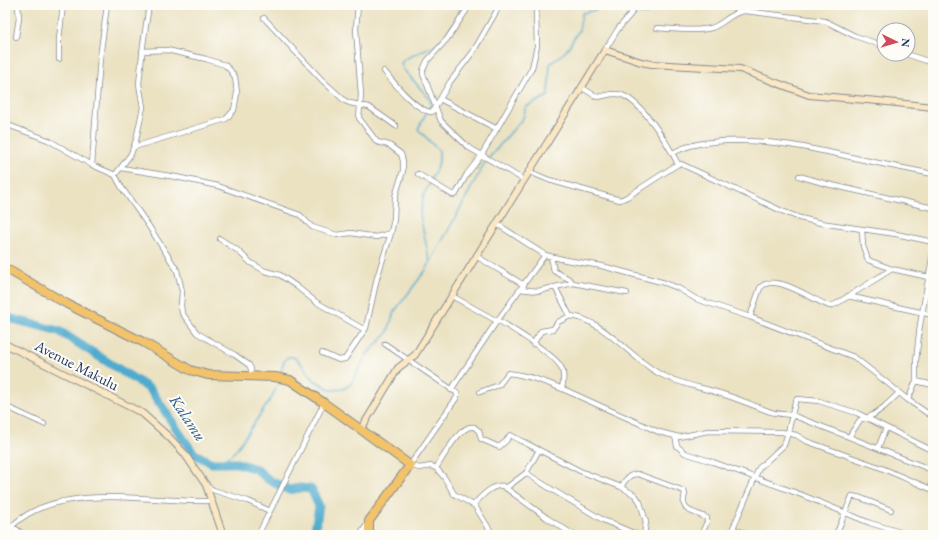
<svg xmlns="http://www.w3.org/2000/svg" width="938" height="540" font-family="'EB Garamond',serif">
<rect width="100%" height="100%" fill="#fdfcf7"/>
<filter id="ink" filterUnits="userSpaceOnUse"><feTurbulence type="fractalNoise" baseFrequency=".025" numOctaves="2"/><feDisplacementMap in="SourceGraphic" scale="8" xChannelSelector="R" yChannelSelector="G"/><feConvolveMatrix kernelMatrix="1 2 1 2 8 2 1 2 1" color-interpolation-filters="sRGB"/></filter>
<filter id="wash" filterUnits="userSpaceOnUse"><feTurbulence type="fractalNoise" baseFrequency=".012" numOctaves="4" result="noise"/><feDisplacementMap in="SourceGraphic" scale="16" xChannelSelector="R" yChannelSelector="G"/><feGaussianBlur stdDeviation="0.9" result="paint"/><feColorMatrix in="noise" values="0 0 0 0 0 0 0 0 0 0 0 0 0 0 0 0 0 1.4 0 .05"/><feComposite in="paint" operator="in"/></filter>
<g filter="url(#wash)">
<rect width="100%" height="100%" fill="#ebe2c2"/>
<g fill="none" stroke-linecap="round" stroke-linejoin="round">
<path stroke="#50abce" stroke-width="1.5" d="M431,180L439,162V151L418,129L431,104L428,97L403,69L401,63L405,59L437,44L444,37L459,17L460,5
M430,263L420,215L424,194L430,183
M280,375L284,361L288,357H293L298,360L314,380L331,390L343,389L351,384L367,354L387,334L394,312L426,270L455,218L484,164L523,118L526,107L548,96L550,64L566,51L579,30L582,13L612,6L633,13L647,14L662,5
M219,462L230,456L236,450L272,397L279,381"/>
<path stroke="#50abce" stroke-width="9" d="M5,317L59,331L150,389L193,453L212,463H237L256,469L269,480L289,490L300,488L311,489L319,506L315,530L312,535"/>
</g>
</g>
<g filter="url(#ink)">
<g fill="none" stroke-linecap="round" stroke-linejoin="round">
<defs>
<path id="street" d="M470,5L447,39L427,61L423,70V74L441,121L468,147L524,180
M264,18L322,80L345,101L350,103L369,107L396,126
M657,28C671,29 697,32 711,28C723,25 732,11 745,11L825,21L855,36L884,46
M16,37L19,18L18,5
M605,50L618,29L630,15L636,5
M906,54L933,63
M59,59V39L63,5
M384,71C394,83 417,112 432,112L440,99L497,129
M581,87L597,97C606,96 613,92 622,95C643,103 668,144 678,164
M440,99L450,82L473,52L500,5
M5,124L48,140L92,165L115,175L122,188L148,225L177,270L182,291L181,306L182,313L197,333L235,355L249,365L251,369V376
M134,147L226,119L234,110L237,93L235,77L230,70L225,65L206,59L167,50L142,51
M673,153C689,144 707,142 725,141C771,139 811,148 855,158C881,164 907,169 933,174
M92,165L100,58L107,5
M121,168L176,177L218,186L300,215L312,227L337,235L351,233L376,237L391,233
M530,172L549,180L620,200L627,197L678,164H681L782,211L800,218L821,223L896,234L933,242
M418,174L453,195L456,194L467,174L481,156L532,68L537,46L536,13L538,8L542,5
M115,175L131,154L136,140L143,107L139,84L143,45L149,5
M799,176L827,184L933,208
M497,224L545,255L566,260L602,266L665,283L678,288L696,299L750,317L854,357L890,385L908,400L933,417
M862,230L863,246L868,260L892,269L933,278
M220,239L237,250L251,263L265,271L280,275L296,286L316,302L365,330
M476,256L524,285
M551,257L554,271L569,279L573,283
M555,287L573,283L627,293
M520,289L538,291L555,287L570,316C601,318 631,358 658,373C678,384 701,387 722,394C739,399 754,406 771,412C777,414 785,414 792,415L795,402L797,399L819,401L857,413L933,451
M452,296L497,321
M848,296L933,315
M750,317L760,288C775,271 813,301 830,306L836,304L892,269
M498,320C511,328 555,355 561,367C565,374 563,382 562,389
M385,344L457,393V397L410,465L419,468L431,466L436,468L444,477L454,494L475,506L493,535
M533,344L541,331L553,329L558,322L570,316
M322,353L339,360L345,359L366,328L377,278L391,233L394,219L395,197L403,171V161L401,154L389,145L377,142L359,118L361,95L356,29L358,5
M916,381L933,385
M451,390L497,321L545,255
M480,392L499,385L508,373C535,376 561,388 585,399C609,410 634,421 659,432L679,437L708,431L782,432L796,435L806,441L879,467L933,490
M908,400L916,381V361L920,325L933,253
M5,406L44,424
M675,436L677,446L685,453L713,462L802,495L870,523L910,535
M849,437L927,468
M878,448L886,428
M436,468C443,458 460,424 474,427C476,428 477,430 479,431L481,439L499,447L506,441L510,435L580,471L621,487C625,480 629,474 638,474L684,491L685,494C679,513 695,511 707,518V522L701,535
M526,473L551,489L603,520L638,535
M207,486L213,490L248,501L270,511
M621,487L635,495L640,502L646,522L644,535
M506,488L526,473L539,450
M474,504C481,497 492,484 503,486L547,518L574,535
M5,526L16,529L24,535
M11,527C58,480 152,503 212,501
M734,529L750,535
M837,531L848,535
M258,535L324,403
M360,535L368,523
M730,535L759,468L784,445L788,433L792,415L849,437L860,420L873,415L884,407L899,393
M836,535L852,496L861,498L891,510"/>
<path id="secondary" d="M5,344L142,413L169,437L184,453L206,485L223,535
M361,429L398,368L415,355L605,50L641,62L652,64L740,69L809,95L878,101L933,107"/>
<path id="highway" d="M5,268L67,304L143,342L190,370L208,375L275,377L290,380L324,403L410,465L369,521V535"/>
</defs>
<use href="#street" stroke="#838890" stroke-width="6"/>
<use href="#secondary" stroke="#838890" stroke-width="8"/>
<use href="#highway" stroke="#838890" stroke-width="10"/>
<use href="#street" stroke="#fff" stroke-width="4.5"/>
<use href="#secondary" stroke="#fae7c3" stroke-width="6"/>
<use href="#highway" stroke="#f2c36a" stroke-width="8"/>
</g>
</g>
<g text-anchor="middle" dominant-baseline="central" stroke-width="4" stroke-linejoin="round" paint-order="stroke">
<g font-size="15" fill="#1b2f5e" stroke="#fdfcf7">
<text transform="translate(77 365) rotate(27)">Avenue Makulu</text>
</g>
<g font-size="16" font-style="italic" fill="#2e5a85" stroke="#fdfcf7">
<text transform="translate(188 418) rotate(56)">Kalamu</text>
</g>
</g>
<rect width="938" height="540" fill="none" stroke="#fdfcf7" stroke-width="20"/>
<g transform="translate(896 42) rotate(95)"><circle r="19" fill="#fdfcf7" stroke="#a3aaba"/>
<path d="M0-3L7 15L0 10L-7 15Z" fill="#d1495b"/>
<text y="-6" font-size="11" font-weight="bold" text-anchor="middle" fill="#1b2f5e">N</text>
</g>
</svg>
